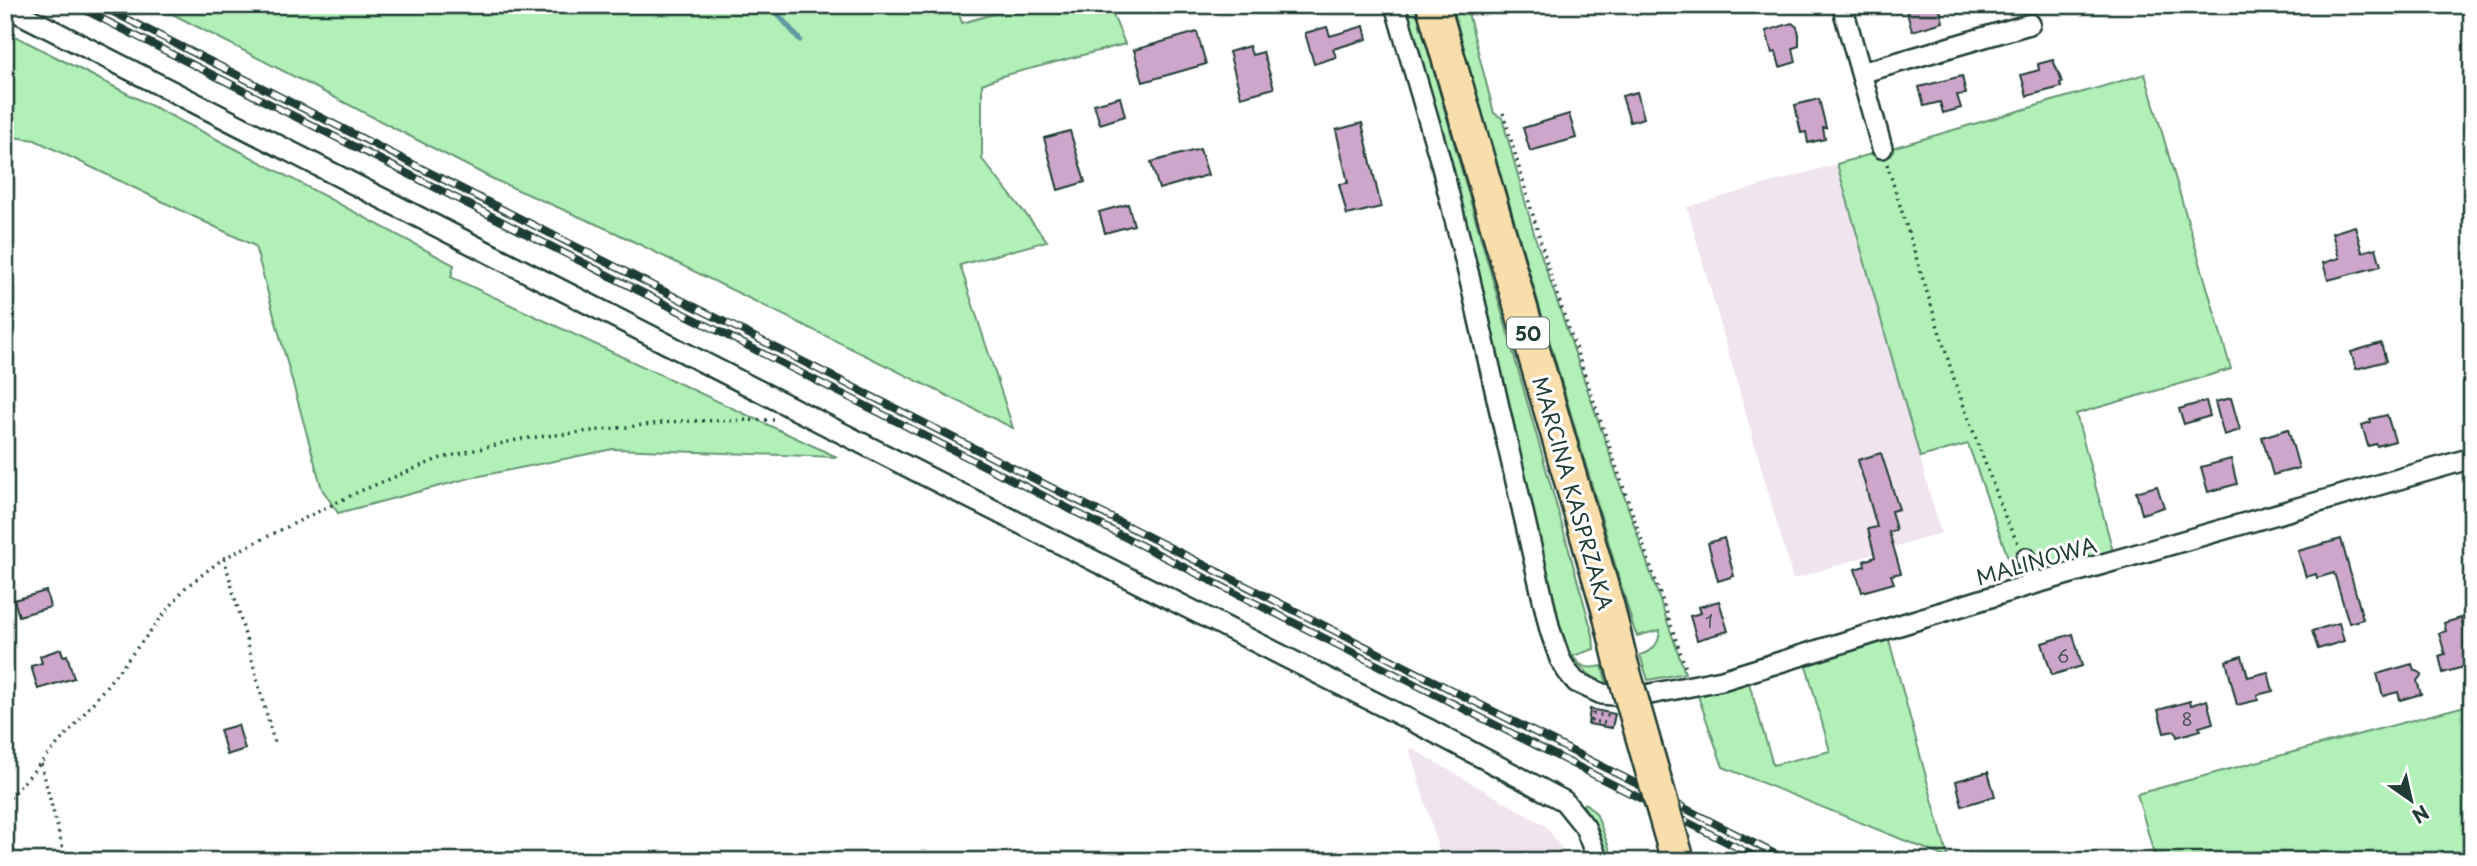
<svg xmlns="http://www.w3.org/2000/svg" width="2477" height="866" font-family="'Playpen Sans',sans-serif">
<rect width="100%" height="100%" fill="#fff"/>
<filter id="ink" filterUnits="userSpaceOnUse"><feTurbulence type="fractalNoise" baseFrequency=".0143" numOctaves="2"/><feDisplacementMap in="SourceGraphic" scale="14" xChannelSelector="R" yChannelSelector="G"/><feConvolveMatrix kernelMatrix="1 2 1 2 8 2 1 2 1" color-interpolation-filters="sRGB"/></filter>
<g filter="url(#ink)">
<path fill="#f0e4ef" d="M1837,164L1941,533L1793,579L1687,207Z
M1409,747L1546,826L1570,861H1442Z"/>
<path fill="#b1f0b7" stroke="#689676" stroke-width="2" d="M155,5H956L962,23L1025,5H1109L1125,44L1002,76L982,84V159L1047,241L960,265L1013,428L612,231L495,180Z
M1405,5H1415L1593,635L1594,649L1573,656C1580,668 1589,669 1602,666L1607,684C1586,676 1574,662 1563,642Z
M1452,5H1466L1494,113L1502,118L1535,237L1685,673L1648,680L1640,655C1653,651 1659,644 1660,630L1637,636L1634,629L1507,196L1500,181Z
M5,31L234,148L454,265L451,277L837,457L613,449L470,478L338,513L322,489L255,246L35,140L5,136Z
M2145,74L2231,369L2076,414L2114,555L2017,583L1968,444L1920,457L1837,164Z
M1889,640L1948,858L1723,767L1698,696L1749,683L1773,765L1830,751L1806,665Z
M2472,704V861H2156L2137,794Z
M1585,803L1596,813L1614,861H1609L1597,828L1583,805Z"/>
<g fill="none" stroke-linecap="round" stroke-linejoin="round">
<path stroke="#6099a2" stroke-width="5" d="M770,5L800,40"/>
</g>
<path fill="#cea5cb" stroke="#1f3d34" stroke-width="2" d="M1905,5H1939L1943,22L1912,31Z
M1792,23L1797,27L1799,34V46L1793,48L1796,62L1780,67L1776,52L1772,53L1766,31Z
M1364,26L1367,39L1333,49L1336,57L1314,64L1305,33L1327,27L1330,36Z
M1197,32L1206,64L1143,82L1134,50Z
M1249,46L1252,55L1263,52L1274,88L1241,97L1229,52Z
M2053,60L2062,82L2060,83L2061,87L2027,96L2021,75L2039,70L2038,64Z
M1962,76L1966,94L1957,95L1961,108L1943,113L1940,102L1924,106L1919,87Z
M1637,92L1644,118L1630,122L1622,96Z
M1120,97L1125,116L1100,124L1094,104Z
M1819,99L1826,128H1823L1825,139L1808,143L1806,132L1801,133L1795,105Z
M1569,114L1576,138L1530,151L1523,128Z
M1362,123L1381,207L1347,215L1339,184L1348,183L1336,130Z
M1070,131L1085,182L1058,190L1044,138Z
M1200,149L1208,175L1159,189L1151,162Z
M1128,204L1134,225L1105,233L1099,212Z
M2355,226L2362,252L2376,248L2381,266L2328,280L2323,263L2339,258L2332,233Z
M2381,343L2386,361L2356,369L2351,352Z
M2231,398L2240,430L2224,435L2215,402Z
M2206,401L2210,416L2184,424L2179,409Z
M2387,415L2395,441L2377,446L2376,444L2368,446L2362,425L2371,422L2370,419Z
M2288,429L2299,468L2273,475L2262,437Z
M1881,453L1899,509L1891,511L1896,530L1889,532L1901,573L1891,575L1894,583L1862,592L1855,569L1865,566L1864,561L1875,557L1868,529L1877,527L1858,460Z
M2231,459L2237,484L2208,492L2201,467Z
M2157,486L2164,507L2142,514L2136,492Z
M1724,538L1734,576L1718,581L1708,543Z
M2341,539L2363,619L2349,623L2334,573L2317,578L2316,574L2306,577L2298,551Z
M46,591L50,607L19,616L14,600Z
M1719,601L1728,631L1697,640L1690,616L1701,613L1699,607Z
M2461,618L2467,641L2464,642L2470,665L2443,673L2439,656L2445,654L2439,633L2446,631L2444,623Z
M2339,623L2344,641L2318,649L2312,631Z
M2073,634L2082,666L2052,675L2042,643Z
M61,649L63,656L67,655L74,678L38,689L31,666L42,663L40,656Z
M2242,656L2248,677L2268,672L2273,691L2257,695L2258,700L2237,705L2226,661Z
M2412,664L2414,670L2422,674L2417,681L2421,694L2400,700L2398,692L2383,696L2377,674Z
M2207,700L2213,723L2199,727L2201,730L2177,737L2175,731L2164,733L2158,710L2190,701L2191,705Z
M1590,709L1615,714L1612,728L1588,724Z
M238,725L245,749L227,755L220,730Z
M1988,772L1995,796L1962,806L1956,781Z"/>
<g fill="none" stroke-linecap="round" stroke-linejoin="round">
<defs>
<path id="minor" d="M1395,5L1441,163L1469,276L1550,630L1560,659L1567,671L1576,682L1602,694L1635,697L1722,680L2023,587L2472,458
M1842,5L1882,148
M5,6L924,475L1430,730L1564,801L1585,827L1598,861
M1861,73L2030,24
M2026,558L2034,584"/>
<path id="primary" d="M1433,5L1608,608L1621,662"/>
</defs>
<use href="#minor" stroke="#1f3d34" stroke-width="24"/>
<use href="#primary" stroke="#1f3d34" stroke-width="37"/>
<path stroke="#1f3d34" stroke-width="3.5" stroke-dasharray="2 5" stroke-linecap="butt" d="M1503,113L1552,280L1686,669
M1887,164L1956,385L2007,522L2018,543
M224,558L275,745
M1605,723L1591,721L1593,714L1609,716V712
M41,764L66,861
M5,803L79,720L186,587L224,558L358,492L438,459L520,439L680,421L774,420
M1634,861L1644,858"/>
<use href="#minor" stroke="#fff" stroke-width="19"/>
<use href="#primary" stroke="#f9deab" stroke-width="32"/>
<defs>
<path id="rail" d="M75,5L1764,861
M99,5L1789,861"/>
</defs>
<use href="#rail" stroke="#1f3d34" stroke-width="8"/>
<use href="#rail" stroke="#fff" stroke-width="5" stroke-dasharray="16" stroke-linecap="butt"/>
<defs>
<path id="primary-bridge" d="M1621,662L1678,861"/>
</defs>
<use href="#primary-bridge" stroke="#1f3d34" stroke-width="37" stroke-linecap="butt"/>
<use href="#primary-bridge" stroke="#f9deab" stroke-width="32"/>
</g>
</g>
<g text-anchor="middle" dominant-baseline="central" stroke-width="6" stroke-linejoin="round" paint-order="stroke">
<g font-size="18" fill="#4b575a">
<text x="1709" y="620">1</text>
<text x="2063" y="655">6</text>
<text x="2187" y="718">8</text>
</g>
<rect fill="#fff" stroke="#627771" stroke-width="2" x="1507" y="317.5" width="42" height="31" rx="5"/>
<g font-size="19" font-weight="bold" fill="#1f3d34">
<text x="1528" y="333">50</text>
</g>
<g font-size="21" fill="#1f3d34" stroke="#fff">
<text transform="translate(1574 493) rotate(74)">MARCINA KASPRZAKA</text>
<text transform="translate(2036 560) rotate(-16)">MALINOWA</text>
</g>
</g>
<rect width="2477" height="866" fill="none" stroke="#fff" stroke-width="28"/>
<rect x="14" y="14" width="2449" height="838" fill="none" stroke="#1f3d34" stroke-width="2.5" filter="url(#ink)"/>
<g transform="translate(2411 800) rotate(146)" stroke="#ffffff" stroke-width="5" paint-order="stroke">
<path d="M0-5L12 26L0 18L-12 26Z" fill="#1f3d34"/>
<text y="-10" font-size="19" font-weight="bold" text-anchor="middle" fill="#1f3d34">N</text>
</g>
</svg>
